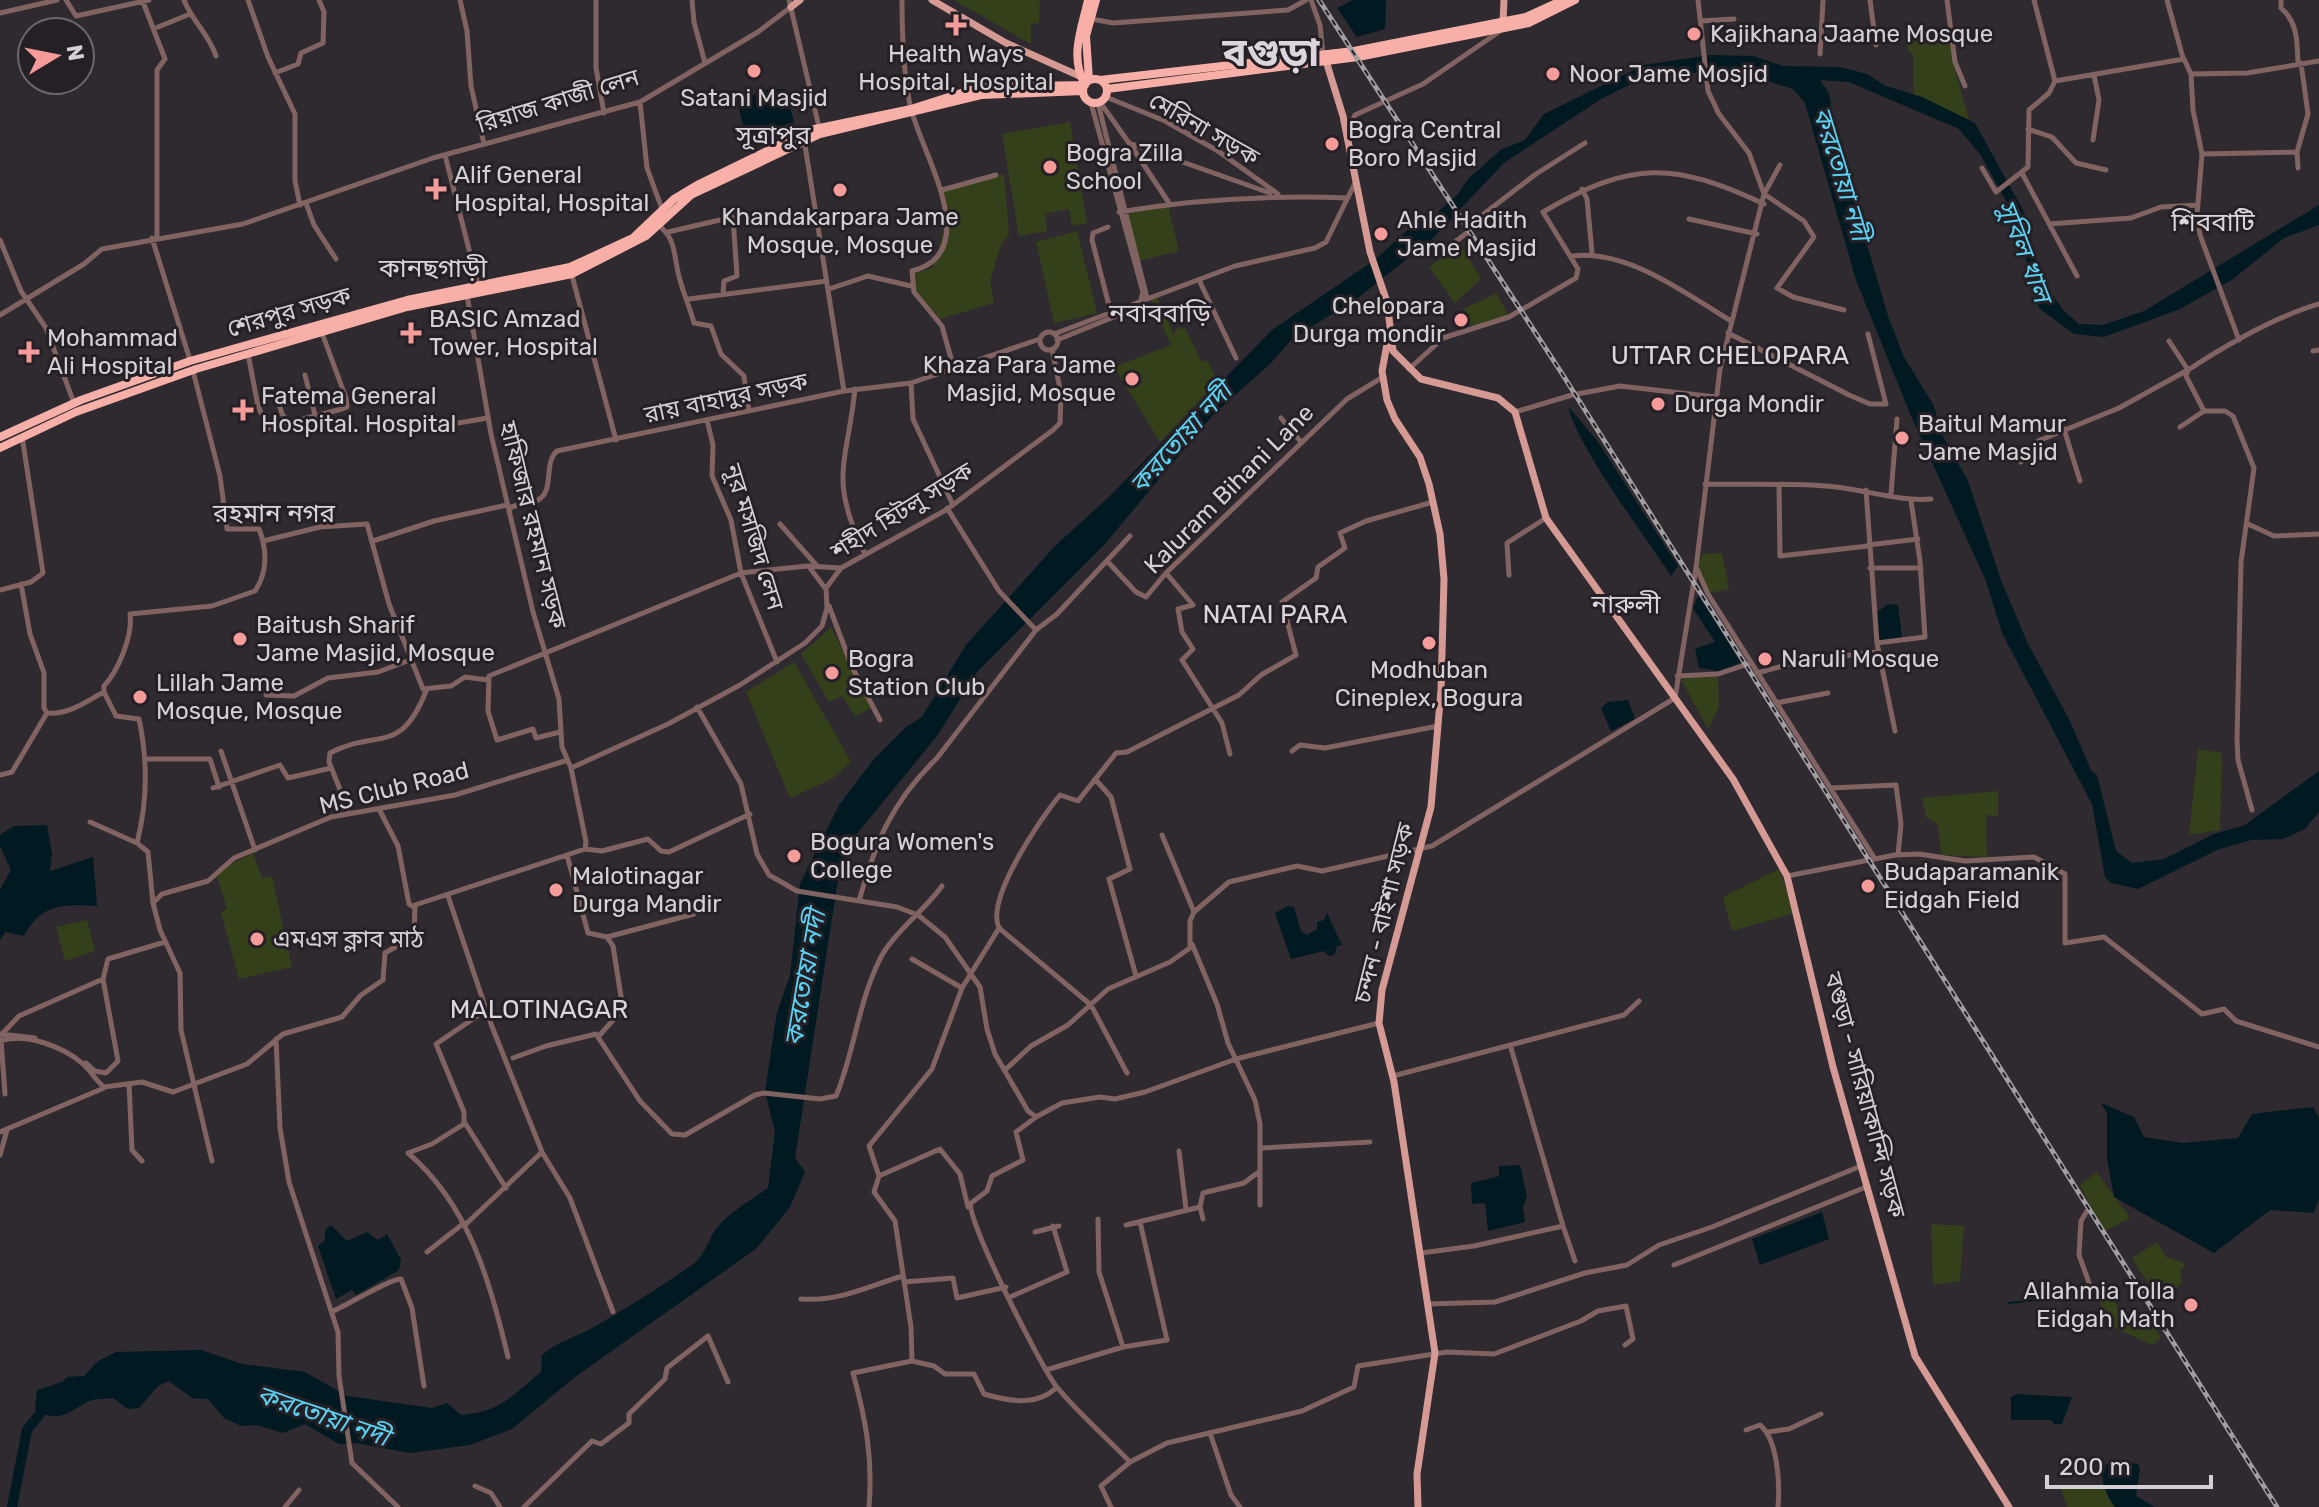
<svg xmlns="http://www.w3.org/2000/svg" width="2319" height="1507" font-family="Rubik,'Noto Sans Bengali',sans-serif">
<rect width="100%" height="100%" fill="#2f2a30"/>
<path fill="#33401a" d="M954,0H1040L1039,23L1031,24V44Z
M1951,32L1955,70L1970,123L1914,101L1913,55L1907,48L1909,33Z
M1070,122L1087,223L1072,226L1069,209L1045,214L1047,231L1019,236L1002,134Z
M1004,174L1009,234L1001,245L990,281L994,303L940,319L915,290L914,274L932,268C943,242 946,220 943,192Z
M1168,205L1179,251L1139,261L1128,214Z
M1077,231L1097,313L1054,323L1036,242Z
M1460,244L1481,279L1455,303L1429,267Z
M1496,293L1509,316L1473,330L1464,309Z
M1156,295L1174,335L1176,329L1185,328L1202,362L1207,360L1218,381L1160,442L1114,367L1171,345L1150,298Z
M1722,553L1729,589L1708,593L1696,568L1703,554Z
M831,627L871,708L855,716L842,696L829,702L801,654Z
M794,662L851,762L832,779L790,798L746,692Z
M1685,677H1718L1719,706L1708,729L1682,681Z
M2198,749L2222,753L2220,830L2189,835Z
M1998,791V816L1986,815L1987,857L1941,855L1938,824L1926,817L1922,798Z
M253,853L262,878L272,876L292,967L239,979L221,912L227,909L217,876L225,867Z
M1779,869L1795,913L1732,931L1723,897Z
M87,920L95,951L65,961L56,927Z
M2097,1172L2130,1218L2103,1232L2080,1185Z
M1931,1224L1964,1226L1960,1281L1933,1285Z
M2157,1242L2166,1257L2186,1264L2180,1271L2182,1283L2162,1300L2156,1292L2170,1280L2153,1291L2132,1258Z
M2111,1294L2123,1318L2145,1310L2161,1338L2152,1345L2109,1325L2097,1295Z
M2103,1486L2115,1507H2067L2061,1489Z"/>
<path fill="#011920" d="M1353,0H1386L1385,29L1357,37L1337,8Z
M1710,55L1753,56L1783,66L1840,67L1867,74L1886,86L1922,97L1975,123L2024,212L2042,280L2063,310L2079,324L2103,325L2144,311L2319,205V225L2284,238L2233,279L2180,309L2104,337L2074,334L2039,308L2014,215L1980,154L1959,129L1849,82L1820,80L1829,93L1838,146L1889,319L1904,357L1934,406L1940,431L1968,481L2001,580L2028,644L2069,719L2091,770L2097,775L2116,851L2132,863L2164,859L2214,834L2245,825L2319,771V812L2305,829L2283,839L2251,840L2217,850L2138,889L2111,883L2105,877L2092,804L2002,633L1986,581L1911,416L1856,280L1805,103L1793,89L1742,73H1676L1643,78L1601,99L1504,163L1431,240L1359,297L1292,339L1271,363L1213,415L1104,545L977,672L937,736L856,835L839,873L795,1158L805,1172L790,1207L757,1248L575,1377L512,1429L470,1445L410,1453L356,1443L339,1444L305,1424L283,1433L256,1425L241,1426L224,1418L208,1399L192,1398L169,1381L158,1386L139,1408L128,1409L113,1398C105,1399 95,1398 87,1402C68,1413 57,1424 35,1409L37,1390L62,1382L67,1377L84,1376L98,1361L116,1352L201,1350L242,1364L305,1372L347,1396L432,1408L447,1403L461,1415C502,1412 512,1395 541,1372L542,1355C558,1341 577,1337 596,1326C630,1306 664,1285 696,1262C706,1252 708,1240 716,1229C729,1212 751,1200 768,1188L775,1132L765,1091L777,1012L790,976L800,884L839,805L874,759L906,727L922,717L966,645L1055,546L1110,496L1272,330L1376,259L1414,224L1431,218L1457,195L1469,178L1502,149L1525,140L1544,114L1644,65Z
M769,89H785L794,122L746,136L737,101Z
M1568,406L1598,442L1678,566L1671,576C1645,535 1578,449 1568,406Z
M1699,594L1742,662L1719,671L1699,668L1695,649L1715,642L1693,608Z
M1888,604L1898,605L1902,637L1879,641L1876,613Z
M1628,700L1635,719L1611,731L1601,708L1608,702Z
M47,825L52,854L50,871L93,857L97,906C64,904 41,903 24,936L5,932L0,940V890L11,870L0,846V835L14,826Z
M1288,906L1294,907L1301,931L1307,935L1317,929V922L1324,920L1327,913L1342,945L1337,946L1335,954L1329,956L1324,951L1291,959L1275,913Z
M2101,1103L2134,1117L2144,1137L2183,1143L2238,1138L2252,1114L2313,1107L2319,1118V1198L2314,1213L2270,1210L2214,1253L2114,1197L2107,1159V1113Z
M1520,1165L1527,1196L1523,1208L1525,1222L1488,1231L1485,1203L1472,1204L1471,1183L1499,1176V1166Z
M1822,1212L1829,1239L1760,1265L1752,1239Z
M331,1225L347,1241L367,1232L378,1240L387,1234L401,1260L399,1270L356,1295L352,1290L336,1299L318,1246L325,1240V1230Z
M2017,1394L2072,1397L2062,1424H2054L2051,1420H2011V1397Z
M2113,1460L2138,1464L2140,1469L2136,1496L2155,1507H2115C2105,1494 2094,1469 2113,1460Z"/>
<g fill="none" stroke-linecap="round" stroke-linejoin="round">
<path stroke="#011920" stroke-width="2" d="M2009,1303L2062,1297"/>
<path stroke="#011920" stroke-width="10" d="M12,1507L27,1430L49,1402"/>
<path stroke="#816461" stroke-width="5" d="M66,0L76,16L149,0
M184,0C192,21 209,34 216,56
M248,0L268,57L295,114V181L300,205
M460,0L467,31L471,86L484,144
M596,0V68L604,113
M692,0L694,22L705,63
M789,0L819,127
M902,0C902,34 903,71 910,105C919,149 987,252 912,271L914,292L942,326L954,369
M1311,0L1320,25L1323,54
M1870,0L1876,45
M1947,0L1955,62L1965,86
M2034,0L2055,81
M2167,0L2183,58
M2281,0V8C2298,23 2297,41 2298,63
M143,2L165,59L157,70V237
M0,13L57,0
M1092,19L1113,23L1288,10L1306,0
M1701,21L1734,19
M158,27L190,14
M1820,54L1823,0
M275,73L298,64L301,53L323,43L324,12L319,0
M2191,74L2247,73L2319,61
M2055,81L2184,59L2191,74L2193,110L2202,154L2197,215L2200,235L2239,340
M1106,97L1165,121L1218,151L1278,194
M640,102L647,168L662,209
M1100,102L1129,143L1270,193
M1091,103L1143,292L1141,299
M1355,115L1423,84L1503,29
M2028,129L2052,137L2076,163L2106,170
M1347,132L1355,115
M804,139L844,391
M2093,140L2099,100L2094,75
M1130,144L1169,203
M2202,154L2297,152
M445,155L478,285
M1780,165L1764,194L1804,221L1814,237L1777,288L1793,297L1844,310
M1982,168L1996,192L2028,167L2029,110L2049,93L2055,81
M2298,168L2297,152L2308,114L2301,63
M2022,173L2077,276
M1582,189L1587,199L1592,253
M942,190L996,175
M306,203L314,225L336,259
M1119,212C1196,199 1271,195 1348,198
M1689,219L1757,234
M1472,223L1536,174L1585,143
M657,224C678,239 673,258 680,280C684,295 690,308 694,323L711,326L721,354L744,376L749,411
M2049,224L2131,218L2161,207L2198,205
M1108,227L1093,233L1092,240L1111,313
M668,232L733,217L737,276L724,281L723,294
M152,238L190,360
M0,240L21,291L46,328L74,403
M1446,249L1468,232
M1572,256C1627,249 1685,293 1731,321
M571,272L616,440
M1199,280L1236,358
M829,289L868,276L911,286
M689,299L827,281
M0,315L84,264L102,249L243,224L433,158L640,102L758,32L791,7
M1040 341a9 9 0 1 1 18 0a9 9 0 1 1-18 0Z
M1728,333L1849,395L1870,404H1886L1868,334
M1054,334L1235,266L1315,248L1326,242L1355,183
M1057,340L1131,310L1147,298L1098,103
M2169,341L2188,370
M2313,351L2319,350
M248,354L258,406L268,428L342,409L347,407L346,398L322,333
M1409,369L1443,338L1509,317L1576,278L1578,269L1543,212C1631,161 1672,161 1764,204
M305,375L315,415
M911,383L913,419L953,505
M855,389C847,465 828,478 865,554
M276,394L282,414L289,423
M1515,412L1572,395L1620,386L1716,397
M1281,418L1301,442
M707,420L713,445L712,476L731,520L741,573L777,662
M2180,427L2204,411
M2064,429L2080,481
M410,431L488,418
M2021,462L2038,441L2119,408L2186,371
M1705,484C1745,485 1785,483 1825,486C1860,488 1898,502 1931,499
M1779,485L1780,556
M1866,490L1877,643L1895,731
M1891,494L1897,419
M947,508L999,591L1036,630
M509,512L511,507C519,504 530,504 538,500C555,491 543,463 557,451L844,391L911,383L1040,339
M780,524L817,566
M2248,524L2274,536L2319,534
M263,541L320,527L367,524L389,604L423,689L451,686L465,677L488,680
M373,541L434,521L507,505
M1868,545L1918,539
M1780,556L1868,546
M1107,561L1136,592L1146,597L1166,573L1347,399L1383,377
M810,568L825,588
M1870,568H1921
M1697,569L1708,594L1875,859
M1166,573L1193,605L1178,609L1182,632L1193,649L1182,660L1222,723L1230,754
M1509,575L1507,543L1546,518
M21,584L30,634L44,673V708L47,713C69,715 85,702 104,692V686C118,671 133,636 130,614L212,606L255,591C268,572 267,549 259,529H227L220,476L193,371
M0,590L31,582L43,573L22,436
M829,606L852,667L880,720
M1877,643L1925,637L1920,561L1911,501
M1757,673L1805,660L1878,652
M1677,676L1718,674L1751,663
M104,692L116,716L139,719C148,761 148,800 137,843L148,852L153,903L160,930L180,973L181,1030L212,1161
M266,695L294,696L328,678L378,672L410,660
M1776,703L1828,693
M697,707L741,784L757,854L769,875L797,891L897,907L918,915L945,937L980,987L987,1029L995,1054L1028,1111L1036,1117L1062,1103L1100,1097L1115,1099L1145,1092L1236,1059L1379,1023
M560,732L536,738L533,729L497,740L488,711L489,676L741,573L807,566L840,568
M221,751L255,850
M1292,751L1300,745L1325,748L1438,726
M146,759H210L219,787
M571,768L668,724L740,685L805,643L822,626L827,608L826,588L841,568L946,510L1053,430L1060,423L1061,394L1052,349
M0,775L12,772L47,713
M1095,779L1111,797L1130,869L1109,879L1136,976
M213,788L280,765L288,778L331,768
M1831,788L1896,785L1901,824L1898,855
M379,809L398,846L409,904L414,907
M2252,810L2238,760L2237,739L2241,562L2254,468L2233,416L2225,411H2204L2186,376L2188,370C2228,344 2274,317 2319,304
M349,812L329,762L330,753C377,728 400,757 426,691
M90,822L137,843
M1162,835L1194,912
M585,849L602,851L648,839L661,851L669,852L750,814
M567,855L588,933L607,937L694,914
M1787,876L1895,855L1919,854L1965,861L2034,857L2065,874V943L2104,937L2202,1014L2224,1009L2236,1021L2319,1047
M448,896L491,1024L542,1152L570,1198L613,1312
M859,901C876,841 891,803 937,758L1036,630L1057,614L1130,536
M153,903L162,894L208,881L234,858L331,817L455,795L565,761
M999,928L1091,1005L1127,1073
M1192,944L1217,1004L1228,1043L1255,1100L1260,1124V1205
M912,959L962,988
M103,979L108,959L165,942
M486,1010L436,1044L464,1112V1124L432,1144L408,1153C469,1205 490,1281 508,1357
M0,1034L35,1038
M1,1035L19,1016L103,979L118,1061L106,1073L95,1071L86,1063
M598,1037L623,1009L613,946L607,937
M276,1039L280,1128L289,1182L338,1332L339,1376L352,1463L398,1507
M1,1040L5,1094
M0,1041C25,1032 64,1047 83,1064C91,1071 96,1081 104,1087L142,1082L173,1092L247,1064L283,1034L342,1017L361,995L383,980L385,953L414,936L415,905L585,849L586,842L571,768L562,747L559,699L533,612L491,434L467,295
M1511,1048L1563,1226
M513,1058L546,1046L596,1034L640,1101L672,1134L685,1135L755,1095L764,1093L820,1099L836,1096C854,1053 858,1004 879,961C890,936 925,910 942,886
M1005,1070L1031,1046L1068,1025L1108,989L1170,962L1190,948V921L1194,912L1229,882L1297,866L1322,871L1432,846L1675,698L1696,568L1720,369L1764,194L1749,153L1719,114L1708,91L1698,0
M1393,1076L1624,1015L1639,1001
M129,1084L132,1150L142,1161
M1036,1117L1016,1132L1023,1160L992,1176L987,1191L971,1203C965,1217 1041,1367 1056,1386C1078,1413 1106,1437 1130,1462L1167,1443L1302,1411L1354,1387L1358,1366L1447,1352L1494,1354L1581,1321L1598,1311L1626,1306L1633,1339L1625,1345
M465,1123L506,1188
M0,1132L104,1088
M1262,1148L1370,1142
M1179,1151L1186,1209
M0,1155L7,1130
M879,1176L940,1149L960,1174L968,1207
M2087,1211L2081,1221L2079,1255L2092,1291
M1098,1219L1099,1272L1123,1347
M1203,1219L1200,1207L1203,1193L1244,1183L1260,1171
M465,1225L542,1152
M1035,1232L1059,1226
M427,1252L464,1223
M1421,1253L1474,1246L1563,1226L1575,1261
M1674,1265L1866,1187
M904,1282L953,1278L957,1298L1006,1287
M1010,1297L1067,1272L1053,1226
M801,1299C839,1302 868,1286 903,1276
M1428,1304L1495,1302L1585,1273L1627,1265L1659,1245L1712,1227L1861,1166
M333,1311C347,1305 392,1278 401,1279L412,1308L424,1386
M912,1361L934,1366L945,1374H974L984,1394C1008,1401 1037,1407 1057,1387
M1046,1370L1123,1347L1167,1340L1140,1222L1126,1225L1200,1207
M1746,1430L1760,1425C1778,1440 1780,1484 1778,1507
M1768,1432L1789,1429L1821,1414
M1210,1433L1231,1495L1240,1507
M475,1486L491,1493L500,1507
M285,1507L299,1490
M524,1507L592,1441L601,1444L629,1423V1414L665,1379L667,1368L708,1336L728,1382
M869,1507C873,1459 866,1420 853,1373L912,1361L911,1327L895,1221L874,1192L879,1176L869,1146L932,1069L962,988L999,928C985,899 1041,818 1060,795L1078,801L1116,753L1127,752L1239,695L1261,675L1296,655L1282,602L1316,578L1318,567L1345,548L1340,533L1366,521L1433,502
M1111,1507L1101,1486L1130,1462"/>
<path stroke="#d69a94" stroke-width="7" d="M932,0L1006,43L1084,78
M791,7L800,0
M1503,22L1504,0
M1326,61L1343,116L1370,252L1387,302L1393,351L1421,379L1498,398L1515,412L1546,518L1733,779L1787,876L1833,1067L1915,1356L2009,1507
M1388,339L1382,371L1387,400L1395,419L1420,457L1429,484L1440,534L1444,579L1441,690L1431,807L1382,990L1379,1023L1394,1082L1435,1353L1417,1474L1418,1507"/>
<path stroke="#f8afa8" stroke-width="8" d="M1083 91a12 12 0 1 1 24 0a12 12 0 1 1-24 0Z
M1089,80L1086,36L1096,0
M1100,80L1354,51L1526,17L1563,0
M1107,89L1358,57L1529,23L1575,0
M0,437L81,400L190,361L407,300L570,267L633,238L674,199L699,184L810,130L911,109L980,87L1085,85C1069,56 1082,28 1088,0
M0,448L76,412L196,369L407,307L572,274L646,236L691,195L820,134L981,95L1083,91"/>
<defs>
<path id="rail" d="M1319,0L1561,372L2277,1507"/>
</defs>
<use href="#rail" stroke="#a19da1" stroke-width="5"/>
<use href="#rail" stroke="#252026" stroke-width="2" stroke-dasharray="6" stroke-linecap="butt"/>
</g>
<g fill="#f59b9a" stroke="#252026" stroke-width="3">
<path d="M952 13h8v8h8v8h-8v8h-8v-8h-8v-8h8z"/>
<circle cx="1694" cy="34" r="8"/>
<circle cx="754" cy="71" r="8"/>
<circle cx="1553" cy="74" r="8"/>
<circle cx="1332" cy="144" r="8"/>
<circle cx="1050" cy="167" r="8"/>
<path d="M432 177h8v8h8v8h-8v8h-8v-8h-8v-8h8z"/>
<circle cx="840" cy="190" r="8"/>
<circle cx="1381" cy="234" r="8"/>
<circle cx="1461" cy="320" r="8"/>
<path d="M407 321h8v8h8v8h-8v8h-8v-8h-8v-8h8z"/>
<path d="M25 340h8v8h8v8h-8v8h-8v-8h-8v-8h8z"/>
<circle cx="1132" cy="379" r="8"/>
<circle cx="1658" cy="404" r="8"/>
<path d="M239 398h8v8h8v8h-8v8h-8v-8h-8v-8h8z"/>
<circle cx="1902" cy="438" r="8"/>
<circle cx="240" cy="639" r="8"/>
<circle cx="1429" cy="643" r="8"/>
<circle cx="1765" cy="659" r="8"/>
<circle cx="832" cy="673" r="8"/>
<circle cx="140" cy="697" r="8"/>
<circle cx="794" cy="856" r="8"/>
<circle cx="1868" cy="886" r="8"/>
<circle cx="556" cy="890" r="8"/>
<circle cx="257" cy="939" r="8"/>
<circle cx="2191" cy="1305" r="8"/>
</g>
<g text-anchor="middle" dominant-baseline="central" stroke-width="6" stroke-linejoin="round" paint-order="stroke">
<g font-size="24" fill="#d4d1d4" stroke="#252026" text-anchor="start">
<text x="1710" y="34">Kajikhana Jaame Mosque</text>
<text x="956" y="54" text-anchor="middle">Health Ways<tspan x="956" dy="28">Hospital, Hospital</tspan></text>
<text x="1569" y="74">Noor Jame Mosjid</text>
<text x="754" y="98" text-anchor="middle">Satani Masjid</text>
<text x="1348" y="130">Bogra Central<tspan x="1348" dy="28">Boro Masjid</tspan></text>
<text x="1066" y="153">Bogra Zilla<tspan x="1066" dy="28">School</tspan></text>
<text x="454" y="175">Alif General<tspan x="454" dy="28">Hospital, Hospital</tspan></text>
<text x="840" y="217" text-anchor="middle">Khandakarpara Jame<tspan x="840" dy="28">Mosque, Mosque</tspan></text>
<text x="1397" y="220">Ahle Hadith<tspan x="1397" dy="28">Jame Masjid</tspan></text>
<text x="1445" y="306" text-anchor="end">Chelopara<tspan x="1445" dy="28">Durga mondir</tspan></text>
<text x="429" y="319">BASIC Amzad<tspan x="429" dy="28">Tower, Hospital</tspan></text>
<text x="47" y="338">Mohammad<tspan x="47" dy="28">Ali Hospital</tspan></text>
<text x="1116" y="365" text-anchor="end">Khaza Para Jame<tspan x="1116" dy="28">Masjid, Mosque</tspan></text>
<text x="261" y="396">Fatema General<tspan x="261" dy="28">Hospital. Hospital</tspan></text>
<text x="1674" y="404">Durga Mondir</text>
<text x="1918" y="424">Baitul Mamur<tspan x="1918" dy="28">Jame Masjid</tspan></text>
<text x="256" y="625">Baitush Sharif<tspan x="256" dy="28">Jame Masjid, Mosque</tspan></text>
<text x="848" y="659">Bogra<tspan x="848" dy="28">Station Club</tspan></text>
<text x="1781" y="659">Naruli Mosque</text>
<text x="1429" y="670" text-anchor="middle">Modhuban<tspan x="1429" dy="28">Cineplex, Bogura</tspan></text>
<text x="156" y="683">Lillah Jame<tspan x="156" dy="28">Mosque, Mosque</tspan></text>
<text x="810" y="842">Bogura Women's<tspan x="810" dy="28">College</tspan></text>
<text x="1884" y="872">Budaparamanik<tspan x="1884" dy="28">Eidgah Field</tspan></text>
<text x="572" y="876">Malotinagar<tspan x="572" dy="28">Durga Mandir</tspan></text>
<text x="273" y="939">এমএস ক্লাব মাঠ</text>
<text x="2175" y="1291" text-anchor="end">Allahmia Tolla<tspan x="2175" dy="28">Eidgah Math</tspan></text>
</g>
<g font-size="24" fill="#d4d1d4" stroke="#252026">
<text transform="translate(558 101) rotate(-17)">রিয়াজ কাজী লেন</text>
<text transform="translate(1204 129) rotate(30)">মেরিনা সড়ক</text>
<text transform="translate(289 312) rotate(-16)">শেরপুর সড়ক</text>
<text transform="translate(726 398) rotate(-12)">রায় বাহাদুর সড়ক</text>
<text transform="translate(1229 489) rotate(-45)">Kaluram Bihani Lane</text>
<text transform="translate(902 511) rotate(-32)">শহীদ হিটলু সড়ক</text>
<text transform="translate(533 525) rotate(76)">হাফিজার রহমান সড়ক</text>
<text transform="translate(754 537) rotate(73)">নূর মসজিদ লেন</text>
<text transform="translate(394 788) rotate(-14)">MS Club Road</text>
<text transform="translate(1384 913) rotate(-76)">চন্দন - বাইশা সড়ক</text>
<text transform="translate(1865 1095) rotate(75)">বগুড়া - সারিয়াকান্দি সড়ক</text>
</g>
<g font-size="26" fill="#dcd5dd" stroke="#252026">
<text x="773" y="135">সূত্রাপুর</text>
<text x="2213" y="222">শিববাটি</text>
<text x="433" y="268">কানছগাড়ী</text>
<text x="1160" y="313">নবাববাড়ি</text>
<text x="1730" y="355">UTTAR CHELOPARA</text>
<text x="274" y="513">রহমান নগর</text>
<text x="1626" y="604">নারুলী</text>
<text x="1275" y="614">NATAI PARA</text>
<text x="539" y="1009">MALOTINAGAR</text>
</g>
<g font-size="26" font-style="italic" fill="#59d1f3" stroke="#252026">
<text transform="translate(1841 174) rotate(73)">করতোয়া নদী</text>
<text transform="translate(2024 251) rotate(69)">সুবিল খাল</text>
<text transform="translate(1181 438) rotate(-48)">করতোয়া নদী</text>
<text transform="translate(805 978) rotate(-80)">করতোয়া নদী</text>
<text transform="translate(323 1416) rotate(19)">করতোয়া নদী</text>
</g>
<g font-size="40" font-weight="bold" fill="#dcd5dd" stroke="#252026">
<text x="1271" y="52">বগুড়া</text>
</g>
</g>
<g transform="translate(56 56) rotate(80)"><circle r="38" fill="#252026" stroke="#6b676c" stroke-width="2"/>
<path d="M0-6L14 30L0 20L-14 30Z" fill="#f59b9a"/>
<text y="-12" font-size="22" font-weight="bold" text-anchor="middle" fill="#d4d1d4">N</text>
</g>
<path d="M2047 1475v12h164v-12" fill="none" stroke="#d4d1d4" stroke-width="4"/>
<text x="2059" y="1475" font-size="24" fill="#d4d1d4" stroke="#252026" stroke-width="6" paint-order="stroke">200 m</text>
</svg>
